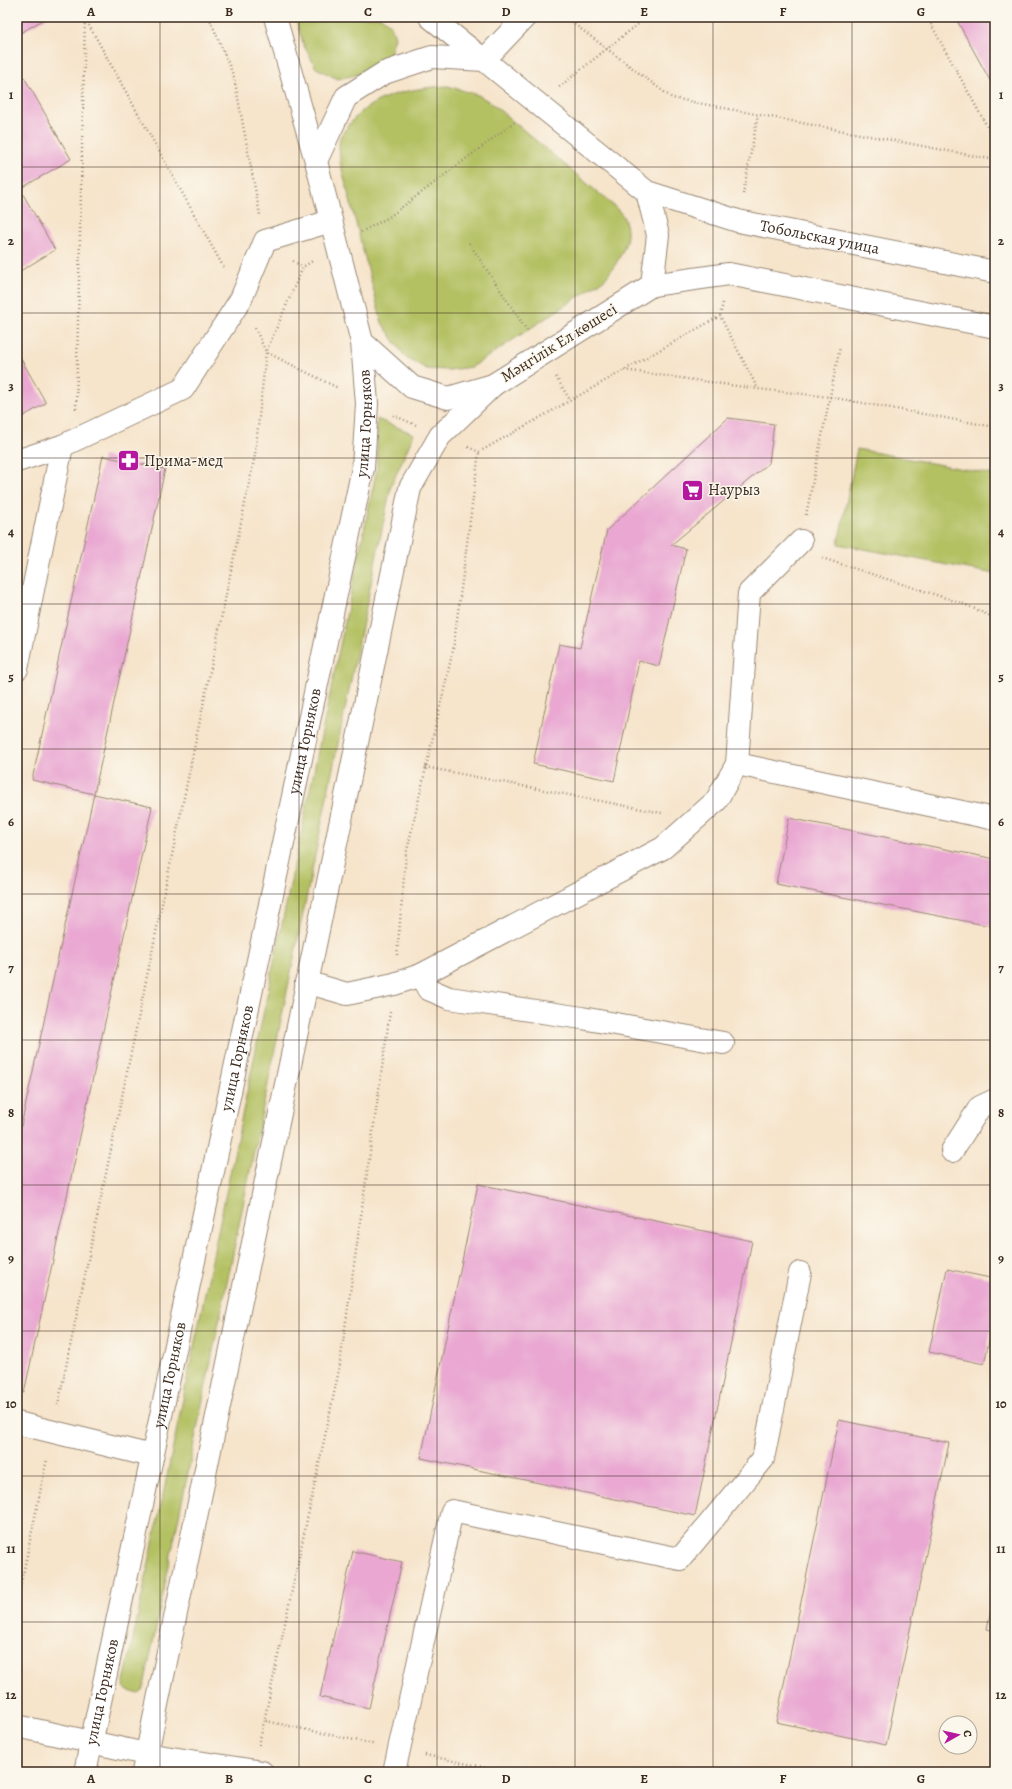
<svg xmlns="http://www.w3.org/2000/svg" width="1012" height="1789" font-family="Alegreya,serif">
<rect width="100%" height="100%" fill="#fbf7ec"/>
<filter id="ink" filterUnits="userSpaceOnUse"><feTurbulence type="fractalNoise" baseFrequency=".025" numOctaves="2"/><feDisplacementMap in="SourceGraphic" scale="8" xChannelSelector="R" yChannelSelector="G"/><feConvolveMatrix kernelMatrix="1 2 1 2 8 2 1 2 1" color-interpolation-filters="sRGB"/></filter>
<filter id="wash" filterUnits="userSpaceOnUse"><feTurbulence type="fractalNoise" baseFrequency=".012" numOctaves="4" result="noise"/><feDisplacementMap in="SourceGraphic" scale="16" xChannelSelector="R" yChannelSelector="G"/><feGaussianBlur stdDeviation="0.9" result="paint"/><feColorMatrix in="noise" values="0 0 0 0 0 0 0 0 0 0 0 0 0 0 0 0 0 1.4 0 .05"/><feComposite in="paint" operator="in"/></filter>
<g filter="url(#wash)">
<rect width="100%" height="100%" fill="#f6e4cb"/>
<path fill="#b4c163" stroke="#787640" d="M295,17H381L391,25L395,37L390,54L381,63L356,75L338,79L316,68L304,46Z
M448,86L478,95L490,102L614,206C618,210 624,216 625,221C633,242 616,264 605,279L472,367L449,370L427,369L406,358L382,323L340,162C340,155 338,145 340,138C341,134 345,130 347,128C368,95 412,88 448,86Z
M377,419L414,434L391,486L143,1691L139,1694L126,1690L123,1687L377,468Z
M857,449L995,475V574L838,544Z"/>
<g id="blocks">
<path fill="#e9a7d2" d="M17,17H48L17,35Z
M955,17H995V82L992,84Z
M24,77L71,159L20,189L55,250L17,273V81Z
M17,352L46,403L17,420Z
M728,418L774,424L769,463L671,545L686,549L659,666L639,661L614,781L533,764L559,644L580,648L607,530Z
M103,456L165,469L94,794L152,807L24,1393L17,1391V1144L94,794L32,780Z
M789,818L995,859V927L776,884Z
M478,1184L752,1241L695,1516L421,1458Z
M947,1269L995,1279V1312L984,1364L929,1352Z
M839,1420L949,1443L886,1745L776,1722Z
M353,1551L402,1562L369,1708L320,1697Z
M994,1596H995V1631L987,1629Z"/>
</g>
</g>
<g filter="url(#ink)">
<use href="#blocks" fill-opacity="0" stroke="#988774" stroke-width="1"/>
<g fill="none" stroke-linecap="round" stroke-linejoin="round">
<defs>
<g id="minor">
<path d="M275,17L316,161"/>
<path d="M430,17L484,60L525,17"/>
<path id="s1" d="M647,192L658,235L652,285L493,385L448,398L412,387L362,342L316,161L346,97L384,73L432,57L484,60L647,192L738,221L995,272"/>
<path d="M652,285L729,274L995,327"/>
<path d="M17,461L62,446L183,389L241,299L265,241L331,221"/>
<path d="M17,669L62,446"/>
<path d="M737,764L995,819"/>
<path d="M421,975L428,989L449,998L582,1018L723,1043"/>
<path d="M306,982L347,994L394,984L421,975L663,848L716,801L737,764L749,593L801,541"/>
<path d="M952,1151L980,1107L995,1100"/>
<path d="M17,1423L152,1456"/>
<path d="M17,1726L146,1754L262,1772"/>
<path id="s2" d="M85,1772L363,468L367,404L362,342"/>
<path d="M143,1772L410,488L440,436L493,385"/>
<path d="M394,1772L452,1511L680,1559L763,1459L800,1273"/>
</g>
</defs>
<use href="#minor" stroke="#988774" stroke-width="24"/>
<path stroke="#988774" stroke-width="2.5" stroke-dasharray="1 3" stroke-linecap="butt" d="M209,17L234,77L260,215
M565,17L672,98L995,160
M927,17L995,141
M85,18L224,268
M559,87L647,17
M743,194L758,115
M361,232L389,217L516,121
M469,243L528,332
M293,261L303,267
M723,303L720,316L758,389
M255,328L266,352L338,388
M624,370L758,389L830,397L995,427
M556,377L570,400
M76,409L85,18
M393,415L416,425
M468,447L479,452
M479,452L720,316
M806,515L840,347
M822,558L964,604L995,618
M425,767L662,813
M397,955L406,855L453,650L479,452
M58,1405L255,455L266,352L303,267L314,260
M17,1603L47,1459
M266,1721L373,1744
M259,1745L339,1370L390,1012
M425,1755L507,1772"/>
<use href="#minor" stroke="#fff" stroke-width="22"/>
</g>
</g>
<path fill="none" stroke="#3b2a1e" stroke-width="1" stroke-opacity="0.55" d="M160,17V1772M299,17V1772M437,17V1772M575,17V1772M713,17V1772M852,17V1772M17,167H995M17,313H995M17,458H995M17,604H995M17,749H995M17,894H995M17,1040H995M17,1185H995M17,1331H995M17,1476H995M17,1622H995"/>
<defs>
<symbol id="pharmacy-square" viewBox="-11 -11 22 22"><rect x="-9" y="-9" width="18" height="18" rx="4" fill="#b5179e" stroke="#fbf7ec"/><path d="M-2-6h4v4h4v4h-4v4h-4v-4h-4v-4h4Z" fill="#fff"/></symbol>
<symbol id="supermarket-square" viewBox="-11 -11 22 22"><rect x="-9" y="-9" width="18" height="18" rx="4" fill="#b5179e" stroke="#fbf7ec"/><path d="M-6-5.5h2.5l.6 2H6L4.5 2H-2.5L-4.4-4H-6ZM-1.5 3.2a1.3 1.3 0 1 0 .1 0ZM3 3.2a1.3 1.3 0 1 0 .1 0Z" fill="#fff"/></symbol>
</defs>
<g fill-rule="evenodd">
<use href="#pharmacy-square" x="116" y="448" width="25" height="25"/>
<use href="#supermarket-square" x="680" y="478" width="25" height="25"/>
</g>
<g text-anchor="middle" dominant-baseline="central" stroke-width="3" stroke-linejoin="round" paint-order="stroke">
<g font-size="16" fill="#3b2a1e" stroke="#fbf7ec">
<text stroke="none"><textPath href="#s1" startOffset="1228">Тобольская улица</textPath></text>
<text transform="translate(559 343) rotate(-32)">Мәңгілік Ел көшесі</text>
<text stroke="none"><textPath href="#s2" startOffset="1378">улица Горняков</textPath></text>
<text stroke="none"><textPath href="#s2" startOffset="1054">улица Горняков</textPath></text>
<text stroke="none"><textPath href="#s2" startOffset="730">улица Горняков</textPath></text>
<text stroke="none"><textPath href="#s2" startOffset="406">улица Горняков</textPath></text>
<text stroke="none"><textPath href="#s2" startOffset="82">улица Горняков</textPath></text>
</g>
<g font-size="16" fill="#3b2a1e" stroke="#fbf7ec" text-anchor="start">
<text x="144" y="461">Прима-мед</text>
<text x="708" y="490">Наурыз</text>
</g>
</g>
<rect width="1012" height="1789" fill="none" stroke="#fbf7ec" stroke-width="44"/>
<g transform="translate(958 1735) rotate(82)"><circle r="19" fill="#fbf7ec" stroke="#aea59a"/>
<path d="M0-3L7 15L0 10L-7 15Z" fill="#b5179e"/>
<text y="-6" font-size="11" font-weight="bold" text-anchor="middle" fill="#3b2a1e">С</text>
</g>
<rect x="22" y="22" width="968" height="1745" fill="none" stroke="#3b2a1e" stroke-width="1.5"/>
<g font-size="13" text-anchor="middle" font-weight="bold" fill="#3b2a1e">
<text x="91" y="16">A</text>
<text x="229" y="16">B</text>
<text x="368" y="16">C</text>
<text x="506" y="16">D</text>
<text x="644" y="16">E</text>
<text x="783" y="16">F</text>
<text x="921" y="16">G</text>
<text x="11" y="99">1</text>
<text x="1001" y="99">1</text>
<text x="11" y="245">2</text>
<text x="1001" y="245">2</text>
<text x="11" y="390">3</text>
<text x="1001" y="390">3</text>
<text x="11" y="536">4</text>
<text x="1001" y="536">4</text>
<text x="11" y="681">5</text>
<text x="1001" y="681">5</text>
<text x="11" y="826">6</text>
<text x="1001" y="826">6</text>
<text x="11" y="972">7</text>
<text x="1001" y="972">7</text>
<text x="11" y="1117">8</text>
<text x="1001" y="1117">8</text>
<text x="11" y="1263">9</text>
<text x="1001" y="1263">9</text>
<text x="11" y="1408">10</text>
<text x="1001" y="1408">10</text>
<text x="11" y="1553">11</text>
<text x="1001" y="1553">11</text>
<text x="11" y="1699">12</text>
<text x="1001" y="1699">12</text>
<text x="91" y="1783">A</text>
<text x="229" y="1783">B</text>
<text x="368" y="1783">C</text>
<text x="506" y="1783">D</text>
<text x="644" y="1783">E</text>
<text x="783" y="1783">F</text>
<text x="921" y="1783">G</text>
</g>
</svg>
